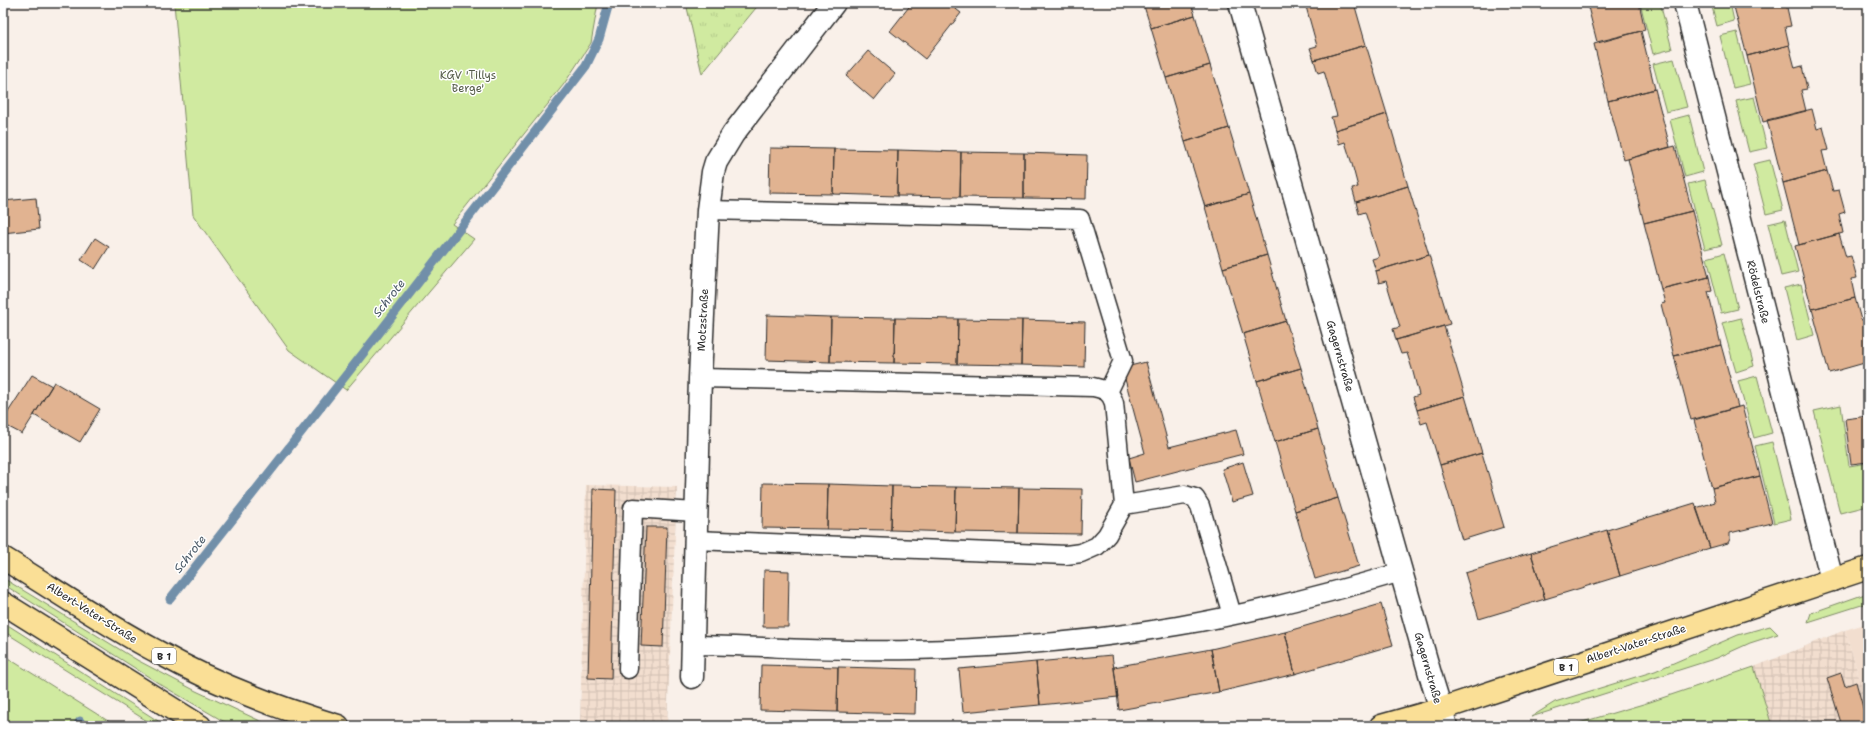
<svg xmlns="http://www.w3.org/2000/svg" width="1871" height="729" font-family="'Shantell Sans',sans-serif">
<defs>
<pattern id="industrial-grid" width="8" height="8" patternUnits="userSpaceOnUse"><rect width="8" height="8" fill="#f2decf"/><path d="M0 4h8M4 0v8" fill="none" stroke="#d0bfb2"/></pattern>
<pattern id="park-tufts" width="24" height="20" patternUnits="userSpaceOnUse"><rect width="24" height="20" fill="#d0eaa0"/><path d="M3 7l-1-3M5 7V3M7 7l1-3M15 17l-1-3M17 17v-4M19 17l1-3" fill="none" stroke="#b3c98a"/></pattern>
</defs>
<rect width="100%" height="100%" fill="#f9f0e9"/>
<filter id="ink" filterUnits="userSpaceOnUse"><feTurbulence type="fractalNoise" baseFrequency=".025" numOctaves="2"/><feDisplacementMap in="SourceGraphic" scale="8" xChannelSelector="R" yChannelSelector="G"/><feConvolveMatrix kernelMatrix="1 2 1 2 8 2 1 2 1" color-interpolation-filters="sRGB"/></filter>
<g filter="url(#ink)">
<path fill="#f2decf" d="M1868,623V707L1845,630Z"/>
<path fill="url(#industrial-grid)" d="M586,485L677,487L667,726H580Z
M1845,630L1868,707V726H1772L1754,667Z"/>
<path fill="#d0eaa0" stroke="#7e8a66" d="M174,3H598L591,43L564,84L452,224L474,239L346,390L289,350L193,215Z
M1640,3H1660L1672,49L1653,54Z
M1711,3H1730L1734,21L1717,26Z
M1737,32L1750,84L1733,88L1720,36Z
M1674,59L1687,107L1666,112L1653,64Z
M1754,97L1767,148L1749,152L1736,101Z
M1689,115L1703,172L1685,177L1670,120Z
M1770,160L1783,210L1766,214L1753,164Z
M1705,180L1722,245L1705,249L1688,184Z
M1785,220L1798,272L1781,276L1768,224Z
M1724,253L1738,309L1721,313L1707,258Z
M1801,284L1814,335L1797,340L1784,288Z
M1741,318L1754,366L1736,372L1722,323Z
M1757,376L1772,433L1754,438L1738,381Z
M1841,405L1849,466L1868,463V506L1840,513L1814,411Z
M1772,442L1791,519L1774,523L1755,446Z
M3,578L137,660L196,691L271,726H235L223,721L163,686L3,584Z
M1868,593V603L1808,622L1811,613Z
M3,622L166,726H155L3,631Z
M1770,626L1778,634L1750,643L1717,658L1531,717L1555,702L1655,671L1738,635Z
M3,655L116,726H3Z
M1754,667L1772,726H1569L1650,702Z"/>
<path fill="url(#park-tufts)" stroke="#7e8a66" d="M686,3H760L702,74Z"/>
<g fill="none" stroke-linecap="round" stroke-linejoin="round">
<path stroke="#718fa9" stroke-width="9" d="M170,599L376,337L586,66L599,39L609,3
M77,726L80,721"/>
</g>
<path fill="#e1b391" stroke="#2b2b2b" d="M912,3H948L961,13L925,59L890,31Z
M1143,3H1191L1195,15L1151,28Z
M1305,3H1354L1366,45L1314,60L1310,48L1317,46Z
M1587,3H1639L1645,30L1597,42Z
M1733,3H1778L1779,5L1786,3L1791,26L1785,27L1789,45L1747,56Z
M1195,15L1210,65L1166,78L1151,28Z
M1641,31L1655,89L1608,101L1594,44Z
M1366,45L1387,114L1335,130L1331,117L1337,116L1324,71L1318,73L1314,60Z
M1789,45L1795,68L1802,66L1807,89L1801,90L1806,111L1763,122L1747,56Z
M868,51L895,74L874,100L846,76Z
M1210,65L1229,128L1185,142L1166,78Z
M1655,89L1670,147L1624,160L1608,101Z
M1812,109L1817,129L1823,127L1829,150L1822,151L1827,171L1783,183L1767,120Z
M1387,114L1408,186L1356,202L1352,188L1358,187L1352,164L1345,142L1339,144L1335,130Z
M1229,128L1249,194L1205,207L1185,142Z
M1675,146L1692,211L1644,223L1628,159Z
M770,148L834,149L833,194L769,193Z
M834,149L898,150L897,196L833,194Z
M898,150L961,152L960,197L897,196Z
M961,152L1024,153V198L960,197Z
M1024,153L1087,155L1086,199L1024,198Z
M1827,171L1833,191L1839,190L1845,212L1839,214L1843,233L1799,245L1783,183Z
M1408,186L1429,255L1376,271L1372,259L1379,257L1365,212L1359,214L1356,202Z
M1249,194L1267,255L1223,268L1205,207Z
M36,198L39,229L3,233V201Z
M1692,211L1709,277L1661,289L1644,223Z
M1839,234L1846,257L1851,256L1857,278L1851,279L1855,298L1812,309L1795,246Z
M95,238L109,247L95,269L81,260Z
M1267,255L1286,321L1243,334L1223,268Z
M1429,255L1450,324L1396,340L1393,329L1400,327L1386,281L1379,283L1376,271Z
M1709,277L1712,291L1708,292L1721,345L1674,356L1661,304L1665,303L1661,289Z
M1855,298L1861,320L1867,318L1868,320V341H1867L1868,362L1829,373L1812,309Z
M767,315L831,317L830,362L766,360Z
M831,317L895,318L894,363L830,362Z
M895,318L958,319L957,364L894,363Z
M958,319L1022,320L1021,365L957,364Z
M1022,320L1085,322L1084,367L1021,365Z
M1286,321L1301,368L1257,381L1243,334Z
M1444,326L1465,396L1417,410L1413,397L1419,395L1413,372L1407,353L1401,354L1396,340Z
M1721,345L1738,407L1691,420L1674,356Z
M1146,362L1169,447L1236,430L1243,454L1135,482L1129,458L1145,453L1122,368Z
M1301,368L1318,429L1275,442L1257,381Z
M32,375L52,386L22,434L3,424V420Z
M54,382L100,409L80,442L34,415Z
M1465,396L1482,453L1440,465L1427,422L1421,424L1417,410Z
M1742,406L1760,476L1712,488L1694,420Z
M1868,416V462L1851,464L1845,419Z
M1318,429L1338,498L1295,511L1275,442Z
M1482,453L1504,527L1462,540L1440,465Z
M1243,462L1253,496L1232,502L1222,469Z
M1760,476L1772,523L1730,533V539L1728,543L1710,548L1696,508L1715,502L1712,488Z
M763,483L828,484L827,529L762,528Z
M828,484L892,486L891,530L827,529Z
M892,486L956,487L955,532L891,530Z
M956,487L1019,488L1018,533L955,532Z
M1019,488L1082,489L1081,534L1018,533Z
M593,489L616,490L611,679L588,678Z
M1338,498L1359,566L1315,579L1295,511Z
M1695,503L1710,548L1620,576L1607,530Z
M646,527H667L663,647L641,646Z
M1607,530L1620,576L1545,599L1531,553Z
M1531,553L1545,599L1479,619L1465,573Z
M764,570L789,571L788,627H763Z
M1381,604L1393,645L1295,674L1285,632Z
M1285,632L1295,674L1219,692L1211,649Z
M1211,649L1219,692L1119,710L1114,667Z
M1112,655L1118,697L1040,705L1036,662Z
M1036,662L1040,705L963,712L959,669Z
M761,665L838,667L837,712L760,710Z
M838,667L916,669L915,714L837,712Z
M1841,673L1845,686L1856,682L1868,726H1842L1827,678Z"/>
<g fill="none" stroke-linecap="round" stroke-linejoin="round">
<defs>
<path id="lane" d="M708,210L1080,219L1123,361L1108,392
M1124,505L1185,495L1195,498L1200,506L1232,615
M695,540L1066,555L1081,553L1097,546L1107,535L1124,505L1114,403C1111,392 1104,389 1093,387L700,378
M693,645C766,646 839,652 912,650C1001,648 1090,641 1177,626C1253,613 1327,594 1401,572
M628,669L633,508L696,512"/>
<path id="street" d="M1240,3L1430,674L1446,726
M1685,3L1832,580
M692,677L700,378L708,210L713,172L716,162L733,134L834,3"/>
<path id="primary" d="M3,558C54,589 103,623 156,651C213,683 275,707 338,726
M3,603L200,726
M1381,726L1441,709L1868,568"/>
<path id="highway" d="M196,724L198,726"/>
</defs>
<use href="#lane" stroke="#2b2b2b" stroke-width="21"/>
<use href="#street" stroke="#2b2b2b" stroke-width="25"/>
<use href="#primary" stroke="#2b2b2b" stroke-width="25"/>
<use href="#highway" stroke="#2b2b2b" stroke-width="25"/>
<use href="#lane" stroke="#fff" stroke-width="18"/>
<use href="#street" stroke="#fff" stroke-width="22"/>
<use href="#primary" stroke="#fadf96" stroke-width="22"/>
<use href="#highway" stroke="#fadf96" stroke-width="22"/>
</g>
</g>
<g text-anchor="middle" dominant-baseline="central" stroke-width="3" stroke-linejoin="round" paint-order="stroke">
<g fill="#fff" stroke="#6b6b6b" stroke-width="1">
<rect x="152" y="648" width="24" height="16" rx="3"/>
<rect x="1554" y="659" width="24" height="16" rx="3"/>
</g>
<g font-size="10" font-weight="bold" fill="#2b2b2b">
<text x="164" y="656">B 1</text>
<text x="1566" y="667">B 1</text>
</g>
<g font-size="11" fill="#545b48" stroke="#fff">
<text x="468" y="75">KGV 'Tillys<tspan x="468" dy="13">Berge'</tspan></text>
</g>
<g font-size="11" fill="#2b2b2b" stroke="#fff">
<text transform="translate(1758 292) rotate(76)">Rödelstraße</text>
<text transform="translate(703 320) rotate(-87)">Motzstraße</text>
<text transform="translate(1340 356) rotate(74)">Gagernstraße</text>
<text transform="translate(92 613) rotate(32)">Albert-Vater-Straße</text>
<text transform="translate(1636 644) rotate(-18)">Albert-Vater-Straße</text>
<text transform="translate(1428 668) rotate(74)">Gagernstraße</text>
</g>
<g font-size="12" font-style="italic" fill="#4e5d6a" stroke="#fff">
<text transform="translate(389 298) rotate(-52)">Schrote</text>
<text transform="translate(190 554) rotate(-52)">Schrote</text>
</g>
</g>
<rect width="1871" height="729" fill="none" stroke="#fff" stroke-width="16"/>
<rect x="8" y="8" width="1855" height="713" fill="none" stroke="#2b2b2b" stroke-width="1.5" filter="url(#ink)"/>
</svg>
